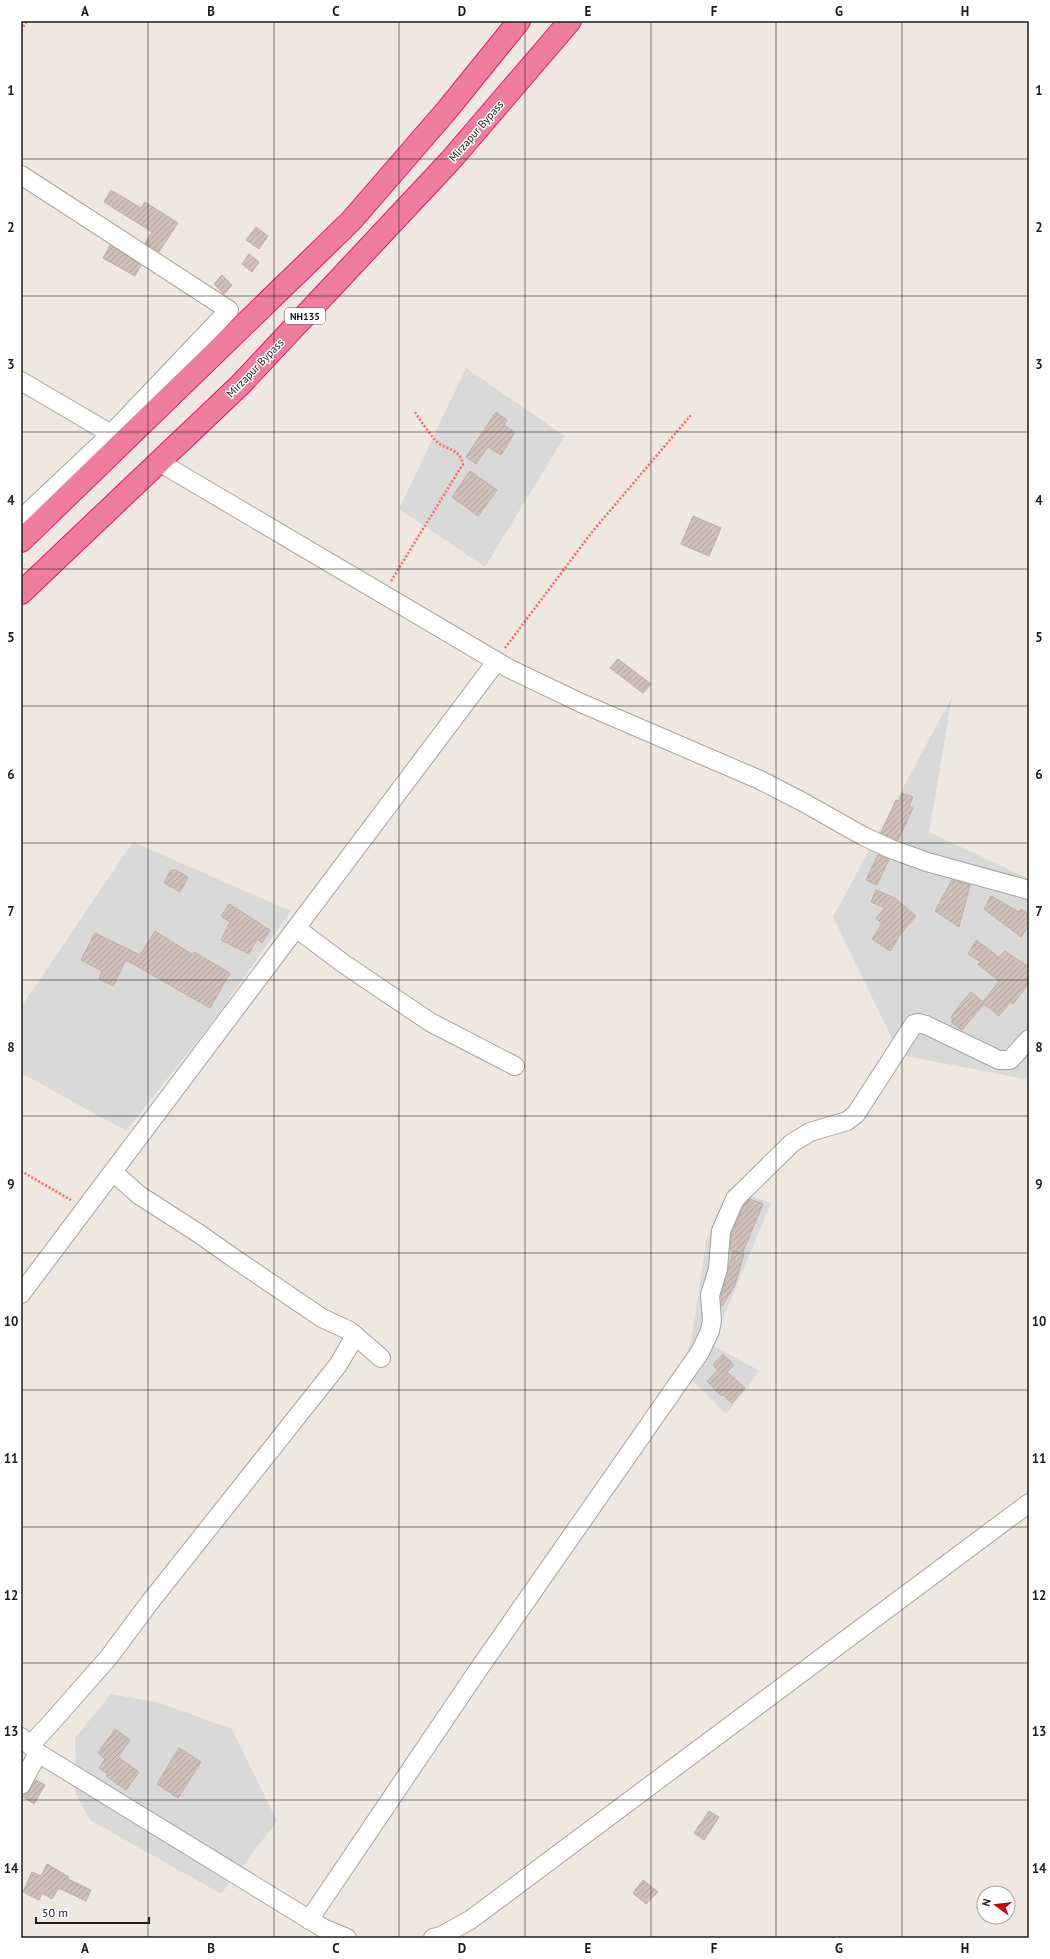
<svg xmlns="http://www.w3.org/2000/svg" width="1050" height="1959" font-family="'PT Sans',sans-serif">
<defs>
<pattern id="building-hatch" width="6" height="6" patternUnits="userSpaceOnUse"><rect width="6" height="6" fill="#cfc0b9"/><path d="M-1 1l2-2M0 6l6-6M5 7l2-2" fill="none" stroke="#b1a49e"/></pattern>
</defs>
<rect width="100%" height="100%" fill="#efe8e0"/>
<path fill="#dad9d9" d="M466,368L565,436L485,567L399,509Z
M952,697L929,832L1029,879V1080L900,1055L833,917Z
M133,842L291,911L213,1021L126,1131L21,1073V1007Z
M729,1188L771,1203L712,1345L760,1371L726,1414L681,1369L691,1341L707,1238Z
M111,1694L157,1702L232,1729L277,1821L221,1894L90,1820L76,1794L75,1738Z"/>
<path fill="url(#building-hatch)" stroke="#c1aca1" d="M111,190L141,208L145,202L178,223L159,252L145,243L152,232L104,202Z
M256,227L268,236L259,249L246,240Z
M110,245L141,265L135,276L103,258Z
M249,254L259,262L252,272L242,264Z
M222,275L232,285L224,294L214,284Z
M496,412L507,420L504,425L515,432L501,455L488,447L476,464L466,457Z
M470,471L497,490L478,516L452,497Z
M693,516L721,528L709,556L681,544Z
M618,659L651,684L643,693L610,668Z
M902,793L913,797L909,806L913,808L898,840L881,833L896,800L899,801Z
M878,855L889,859L877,885L866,880Z
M171,870H176L188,877L180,892L164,883Z
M952,880L970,885L959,927L935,911Z
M876,890L895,898L916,916L900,935L890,951L872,939L882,924L876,918L885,908L871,902Z
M991,896L1019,912L1021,909L1029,915V925L1021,937L984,909Z
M229,904L270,930L262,943L257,939L249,954L221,940L230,922L221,916Z
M155,931L193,955L194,952L230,973L210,1008L126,960L113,986L99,979L102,971L81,960L95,933L140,955Z
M976,940L999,957L1005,951L1029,967V983L1013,1004L1010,1002L999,1016L984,1004L962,1030L951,1022L954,1019L951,1017L962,1002L971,992L983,1002L999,981L978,964L981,962L968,954Z
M750,1199L763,1204L742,1254H744L735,1285L722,1306L721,1296L733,1251L738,1252L730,1250L731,1234L744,1205Z
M723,1354L734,1365L727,1372L745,1388L732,1403L723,1395L721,1396L707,1381L718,1370L713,1365Z
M115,1729L130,1740L118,1757L139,1772L126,1790L106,1776L108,1774L99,1768L105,1759L98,1753Z
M179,1748L201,1762L178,1798L157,1784Z
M36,1780L45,1785L34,1804L21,1795L27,1794Z
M709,1811L719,1817L704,1840L694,1833Z
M47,1864L69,1877L68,1879L91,1890L86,1901L61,1889H58L52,1899L42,1893L39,1900L23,1892L32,1872L41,1876Z
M643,1880L658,1892L646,1904L633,1893Z"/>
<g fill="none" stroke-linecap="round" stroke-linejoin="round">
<defs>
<path id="street" d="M21,175L229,310L111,434L21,519
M21,381L111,434
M159,462L508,668L581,703L760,780L801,801L863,836L891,849L927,862L1029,890
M296,928L344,964L430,1022L515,1066
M113,1172L139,1195L198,1233L235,1259L322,1318L350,1331L381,1358
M21,1294L496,662
M21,1737L38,1753L323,1928L347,1938
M29,1744L36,1739L50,1724L109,1657L150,1602L338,1365L355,1336
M21,1785L38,1753
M309,1920L478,1670L700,1352L710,1331L712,1320L710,1295L718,1269L721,1231L735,1199L792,1143L810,1132L847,1121L856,1114L914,1024L918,1023L926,1025L999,1060H1010L1029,1039
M433,1938L441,1936L470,1920L1029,1503"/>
<path id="highway" d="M21,541L351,221L447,110L519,21
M21,593L240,385L450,161L570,21"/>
</defs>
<use href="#street" stroke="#a3a3a3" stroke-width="20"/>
<use href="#highway" stroke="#e8126f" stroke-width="24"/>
<path stroke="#ff6260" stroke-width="2.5" stroke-dasharray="2 2" stroke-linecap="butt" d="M21,30L27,21
M391,581L463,464C459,447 446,451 436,441C428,432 421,421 414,411
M505,648L592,532L691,415
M21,1171L71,1200"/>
<use href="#street" stroke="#fff" stroke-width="18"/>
<use href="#highway" stroke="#ef7e9e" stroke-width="22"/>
</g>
<path fill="none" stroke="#1c1c1c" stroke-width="1" stroke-opacity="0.55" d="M148,21V1938M274,21V1938M399,21V1938M525,21V1938M651,21V1938M776,21V1938M902,21V1938M21,159H1029M21,296H1029M21,432H1029M21,569H1029M21,706H1029M21,843H1029M21,980H1029M21,1116H1029M21,1253H1029M21,1390H1029M21,1527H1029M21,1663H1029M21,1800H1029"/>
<g text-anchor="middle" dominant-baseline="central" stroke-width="3" stroke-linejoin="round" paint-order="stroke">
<rect fill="#fff" stroke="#606060" stroke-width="1" x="285" y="308" width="40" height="16" rx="3"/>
<g font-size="10" font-weight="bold" fill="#1c1c1c">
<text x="305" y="316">NH135</text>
</g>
<g font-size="11" fill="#1c1c1c" stroke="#fff">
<text transform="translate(476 131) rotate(-49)">Mirzapur Bypass</text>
<text transform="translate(255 368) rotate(-46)">Mirzapur Bypass</text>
</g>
</g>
<rect width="1050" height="1959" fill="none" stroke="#ffffff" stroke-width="44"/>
<g transform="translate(996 1905) rotate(285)"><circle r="19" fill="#ffffff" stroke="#a4a4a4"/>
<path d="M0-3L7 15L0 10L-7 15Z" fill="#c70013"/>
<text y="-6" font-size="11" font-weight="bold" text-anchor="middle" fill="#1c1c1c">N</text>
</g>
<path d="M36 1917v6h113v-6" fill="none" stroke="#1c1c1c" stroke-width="2"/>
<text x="42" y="1917" font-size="12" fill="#1c1c1c" stroke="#ffffff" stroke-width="3" paint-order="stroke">50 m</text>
<rect x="22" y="22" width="1006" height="1915" fill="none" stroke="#1c1c1c" stroke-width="1.5"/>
<g font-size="13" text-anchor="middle" font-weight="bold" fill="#1c1c1c">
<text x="85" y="16">A</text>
<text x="211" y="16">B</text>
<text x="336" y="16">C</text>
<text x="462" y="16">D</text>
<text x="588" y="16">E</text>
<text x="714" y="16">F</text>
<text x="839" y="16">G</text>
<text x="965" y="16">H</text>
<text x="11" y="95">1</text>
<text x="1039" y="95">1</text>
<text x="11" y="232">2</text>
<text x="1039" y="232">2</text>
<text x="11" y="369">3</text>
<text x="1039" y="369">3</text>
<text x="11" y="505">4</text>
<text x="1039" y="505">4</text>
<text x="11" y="642">5</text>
<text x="1039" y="642">5</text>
<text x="11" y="779">6</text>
<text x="1039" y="779">6</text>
<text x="11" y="916">7</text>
<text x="1039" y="916">7</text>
<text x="11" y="1052">8</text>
<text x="1039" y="1052">8</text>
<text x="11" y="1189">9</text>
<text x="1039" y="1189">9</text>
<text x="11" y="1326">10</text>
<text x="1039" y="1326">10</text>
<text x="11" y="1463">11</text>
<text x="1039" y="1463">11</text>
<text x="11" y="1600">12</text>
<text x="1039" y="1600">12</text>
<text x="11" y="1736">13</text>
<text x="1039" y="1736">13</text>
<text x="11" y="1873">14</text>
<text x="1039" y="1873">14</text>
<text x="85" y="1953">A</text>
<text x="211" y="1953">B</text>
<text x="336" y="1953">C</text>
<text x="462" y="1953">D</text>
<text x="588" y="1953">E</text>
<text x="714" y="1953">F</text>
<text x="839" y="1953">G</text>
<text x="965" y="1953">H</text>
</g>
</svg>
